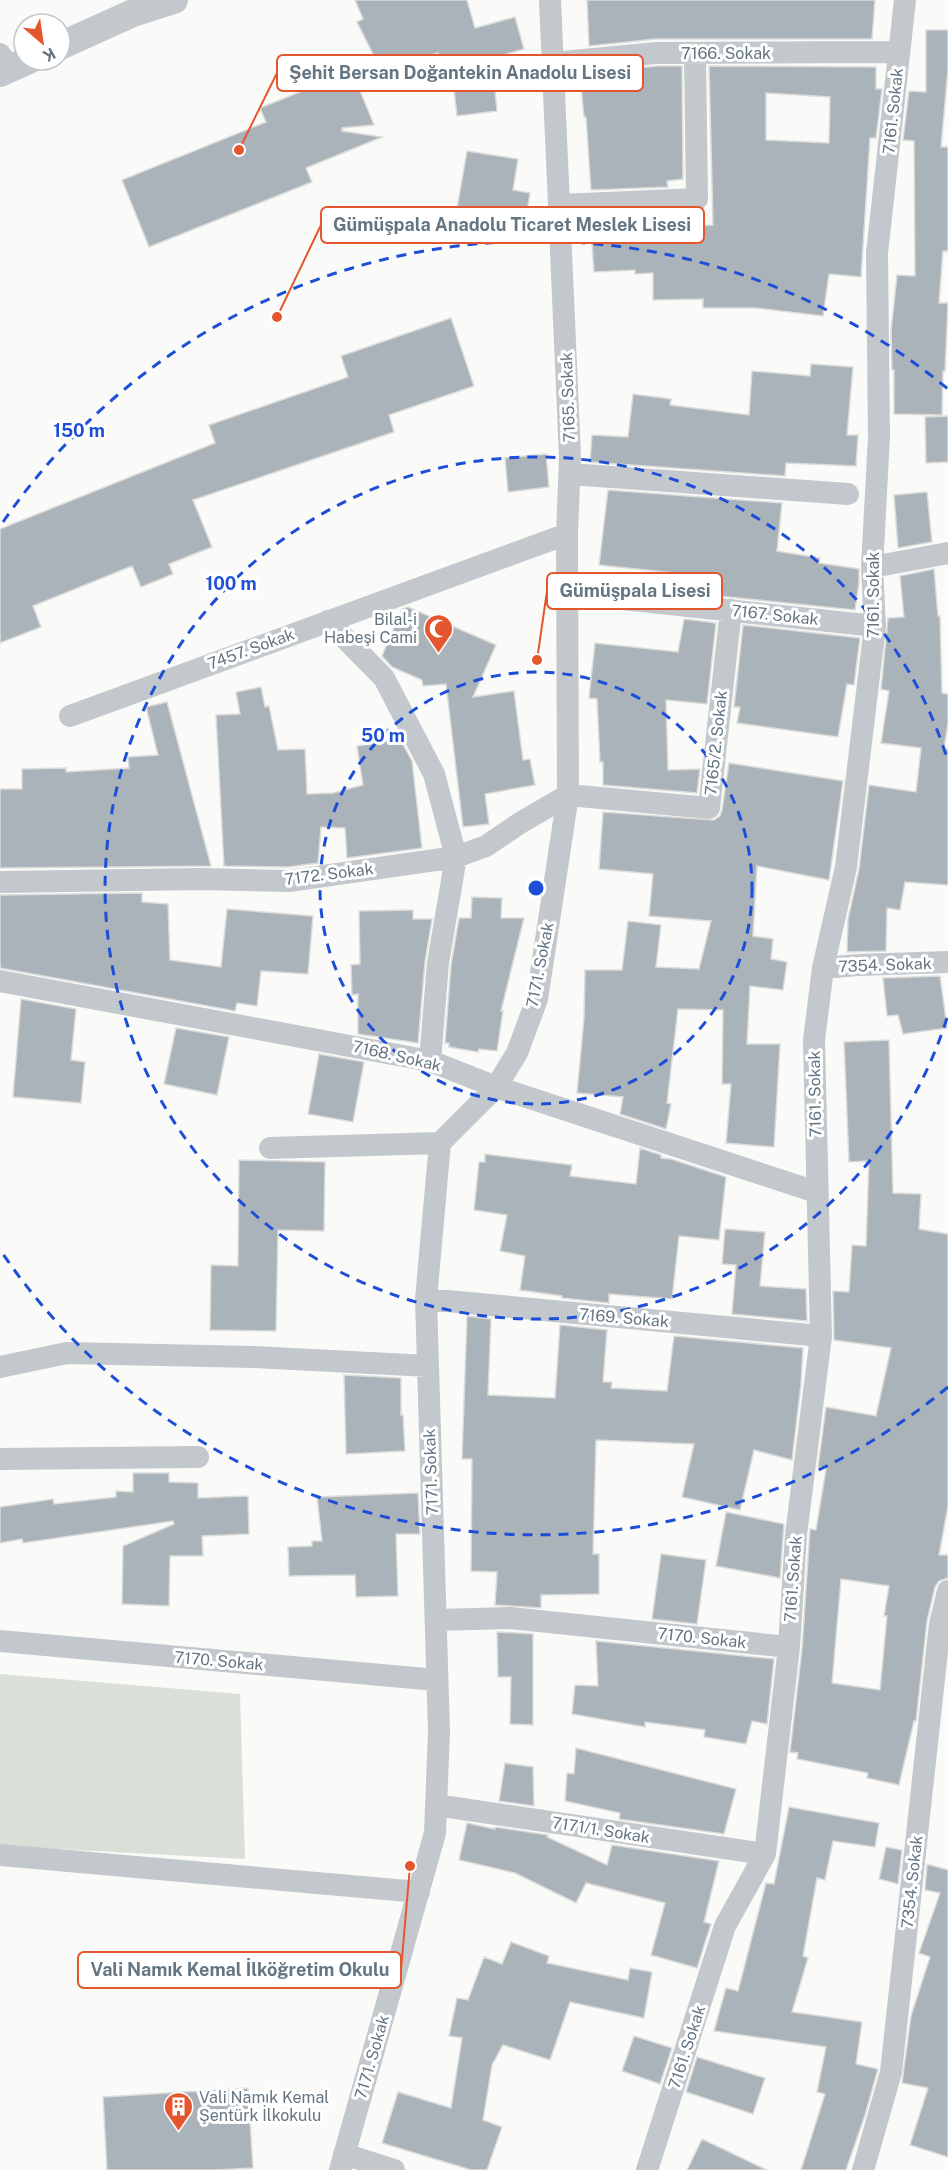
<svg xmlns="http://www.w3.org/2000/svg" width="948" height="2170" font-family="'Public Sans',sans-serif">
<rect width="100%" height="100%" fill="#fafaf8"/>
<path fill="#dadfd7" d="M0,1674L240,1694L245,1859L0,1846Z"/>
<path fill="#aab3b9" stroke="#dcdcda" stroke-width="1.5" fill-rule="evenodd" d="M355,0H467L475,28L515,17L524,49L492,58L497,111L457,116L452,72L444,75L438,53L381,70L357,22L363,19Z
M587,0H875L872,39H656L589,46Z
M926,30H948V69L941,147H948V251H943L939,303H948L945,371H943L942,415L894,414V370H892L891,331L897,275L915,276L914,141L903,140L909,91L926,92Z
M657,66H682L683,179L667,181L668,187L591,190L586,117H584L580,77L590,76V73Z
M709,66L876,67V89H882L876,138H870L861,277L829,274L823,316L756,308H703V299L653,300V273L635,274V270L594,272L590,217L669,214V227L713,225ZM766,93L830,97L829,143L766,140Z
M352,71L374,125L342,128V131L382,137L306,168L312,182L149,247L122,180L266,122L260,108Z
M467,151L518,159L513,190L530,193L525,224L456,214Z
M451,318L474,386L389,415L394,432L193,500L212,547L169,564L173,574L141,587L132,566L33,606L41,627L0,643V529L215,443L209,425L348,377L341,356Z
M811,364L853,367L847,435H858L856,466L786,463L785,476L590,462L592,435L628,437L633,394L671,399L670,405L749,415L752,371L810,376Z
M948,416V462L926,463L925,417Z
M546,454L549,487L508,492L505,458Z
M608,490L782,503L777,551L820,558L819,563L859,569V583L855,610L690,593L693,575L599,565Z
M927,492L932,542L898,548L894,495Z
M934,569L938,616H940L942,693L948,694V723L944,749H948V885L905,882L900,910L887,908L886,951L847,952L848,919L859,869L869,785L916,792L921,748L881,743L889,691L881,689L888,618L904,617L900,576Z
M408,607L496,645L473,697L514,691L523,760L530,759L535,785L485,794L489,824L463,827L446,684L423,686L422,680L392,667L382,656L402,609Z
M684,619L716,623L707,704L666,700L668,770L700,769L697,793L603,785V762H600L597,699L589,698L595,643L678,652Z
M743,625L860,638L854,685L847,684L838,737L737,723L740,707H734Z
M261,687L265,707L269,706L278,750L305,749L307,794L333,793L363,785L357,746L400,739L412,761L422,848L347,858L345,828L321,827L318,863L288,867L224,866L216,715L240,714L236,692Z
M167,702L211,866L0,868V789H22V769L66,768V772L129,768L128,757L158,755L146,707Z
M729,763L843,781L829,880L757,866L753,936L773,939L771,959L787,962L783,990L750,986L747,1044H780L774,1147L726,1143L731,1084H722L723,1010L678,1009L667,1103L671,1104L666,1129L620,1114L623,1097L577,1093L584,1018L585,970H622L628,921L661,925L656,967L699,969L711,921L649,916L653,874L599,869L603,812L714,820L720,816L722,810Z
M142,893V902L168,904L170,960L221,967L227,909L313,916L308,974L261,971L257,1006L237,1003L235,1011L0,968V895Z
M472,897L502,898L501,918H524L501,1011H503L497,1051L479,1049L478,1052L449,1047V1043H445L451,965L459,918H471Z
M413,910V919H432L425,962L418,1043L358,1034V994L352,995L351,965L360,964L359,911Z
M940,976L947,1028L903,1034L898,1015L887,1016L883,978Z
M21,999L76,1009L71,1060L85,1062L81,1103L13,1097Z
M176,1028L229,1037L217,1095L164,1084Z
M889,1040L893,1193L921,1194L919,1229L948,1234V1506L939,1555H948V1578L939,1581L935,1587L927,1621L916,1721H914L899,1785L867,1778L868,1773L797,1759L798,1753L790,1752L802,1649L810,1529L816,1530L826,1469L818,1467L826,1407L876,1416L891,1348L834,1340L833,1291L849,1292L852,1245L866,1246L869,1161L849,1162L844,1042ZM841,1579L889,1586L884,1616H887L880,1690L832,1683Z
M319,1054L364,1062L353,1122L308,1114Z
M640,1148L661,1155V1158L671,1159L726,1177L719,1240L679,1236L672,1299L609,1294V1303L562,1298V1296L520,1290L525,1256L500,1251L507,1215L474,1210L479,1162H485V1154L572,1165L570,1176L636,1184Z
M239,1160L325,1162L324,1231L278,1230L276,1331L210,1330L211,1265L238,1266Z
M725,1229L765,1232L760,1286L806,1289L807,1321L732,1314L736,1265L722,1264Z
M467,1316L491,1319L488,1395L555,1398L560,1325L607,1330L603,1382H612L611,1388L667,1391L674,1336L803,1348L801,1384L792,1460L754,1450L740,1510L682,1497L694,1444L596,1440L593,1554H599V1594L541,1595V1608L495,1605L497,1572L471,1571L472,1459H462Z
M344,1375L401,1378V1415H403L405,1451L346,1454Z
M133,1473H169V1482L198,1483V1498L248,1496L249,1534L202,1536L203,1556H170L169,1606L122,1604L123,1546L174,1524L173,1521L23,1543L22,1539L0,1543V1507L53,1499L54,1504L116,1497V1491L133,1492Z
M418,1493L420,1534H396L398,1596L356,1597L355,1575L289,1576L288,1547L312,1546V1541H322L317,1497Z
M726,1512L784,1524L780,1578L716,1566Z
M661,1554L706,1560L697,1624L652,1619Z
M497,1632L533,1634V1725L510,1724L511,1677H498Z
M596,1641L774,1659L767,1724L752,1721L746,1744L704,1737L705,1730L645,1722V1727L572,1714L575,1685L598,1686Z
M576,1748L736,1789L724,1834L619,1819L620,1813L565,1801L567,1773L574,1774Z
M505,1763L533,1767L534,1806L499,1801Z
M789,1807L879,1823L875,1847L833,1841L825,1880L817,1878L803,1956L808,1958L792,2012L862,2022L856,2064L878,2069L865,2115L846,2170H801L825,2094L817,2092L826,2047L714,2031L726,1988L738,1991L766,1883L774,1884Z
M467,1823L495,1829V1827L548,1835L547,1837L607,1865L612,1845L719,1861L704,1922L711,1924L697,1968L651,1955L665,1903L586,1883L576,1903L515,1873L459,1860Z
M886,1847L902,1850L898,1884L879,1879Z
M927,1864L948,1870V2157L910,2145L928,2088L902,2083L911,2016L930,1957L919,1953L940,1893L925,1890Z
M511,1942L549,1956L547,1963L628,1980L630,1968L652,1972L644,2018L570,2002L550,2060L503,2045L492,2065L483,2120L502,2127L487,2170H471L382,2143L398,2092L451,2108L462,2038L449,2036L457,1998L468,2000L484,1957L502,1964Z
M634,2036L672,2048L660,2084L622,2071Z
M697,2057L765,2078L753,2114L686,2092Z
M248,2088L253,2168L215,2170H107L103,2097Z
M702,2139L767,2170H687Z"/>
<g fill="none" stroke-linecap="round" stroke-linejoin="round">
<path stroke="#c3c8cc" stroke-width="22" d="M0,54L10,69
M553,63L656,53L899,52
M560,205L697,199L695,54
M570,474L848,494
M872,567L948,553
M567,593L875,626
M328,621L384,678L434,774L456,857L438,963L430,1061
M70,716L567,534
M568,795L709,808L731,610
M0,882L200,879L289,881L456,857L486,846L520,823L568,795
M823,968L858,965L948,962
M0,981L430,1061L496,1087L816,1192
M270,1148L440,1143
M426,1299L821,1336
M0,1367L67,1353L254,1357L428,1366
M0,1459L198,1457
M437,1620L510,1618L789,1647
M0,1641L437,1680
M436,1805L765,1854
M0,1855L419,1892
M344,2154L394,2170
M340,2170L435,1833L439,1732L426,1299L440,1143L496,1087L517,1053L537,999L568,795L567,534L570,457L550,0
M647,2170L725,1926L765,1854L789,1647L796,1535L821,1336L814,1040L823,968L846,867L875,626L872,567L879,437L877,253L905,0
M863,2170L891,2072L940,1624L948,1591"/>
<path stroke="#c3c8cc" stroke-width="28" d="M60,46L133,13L174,0
M0,73L29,60"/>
</g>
<g fill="none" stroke="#1d4ed8" stroke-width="3" stroke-dasharray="10 8">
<circle cx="536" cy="888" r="216"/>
<path d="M947 1018A431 431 0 1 1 947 758"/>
<path d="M948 1387A647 647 0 0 1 3 1254M3 522A647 647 0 0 1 948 389"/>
</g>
<defs>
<symbol id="mosque-pin" viewBox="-11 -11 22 30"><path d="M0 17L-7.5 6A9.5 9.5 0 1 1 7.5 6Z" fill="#e4572e" stroke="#fff"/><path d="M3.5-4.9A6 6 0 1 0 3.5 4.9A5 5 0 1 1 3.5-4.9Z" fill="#fff"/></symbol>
<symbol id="building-pin" viewBox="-11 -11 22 30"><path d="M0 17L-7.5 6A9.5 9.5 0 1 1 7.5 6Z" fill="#e4572e" stroke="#fff"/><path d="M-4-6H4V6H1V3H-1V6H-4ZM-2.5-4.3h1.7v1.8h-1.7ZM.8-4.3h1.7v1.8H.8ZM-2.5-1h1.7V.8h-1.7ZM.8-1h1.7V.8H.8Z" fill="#fff"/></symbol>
</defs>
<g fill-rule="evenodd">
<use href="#mosque-pin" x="422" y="612" width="33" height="45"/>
<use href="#building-pin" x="162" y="2090" width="33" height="45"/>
</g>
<g text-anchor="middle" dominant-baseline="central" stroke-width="6" stroke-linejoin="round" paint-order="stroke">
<g font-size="16" fill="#657683" stroke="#fff">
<text x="726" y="53">7166. Sokak</text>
<text transform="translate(893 111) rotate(-84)">7161. Sokak</text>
<text transform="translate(568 397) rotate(-92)">7165. Sokak</text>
<text transform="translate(873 595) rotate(-90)">7161. Sokak</text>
<text transform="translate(775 615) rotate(6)">7167. Sokak</text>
<text transform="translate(251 649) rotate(-20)">7457. Sokak</text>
<text transform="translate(716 743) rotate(-84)">7165/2. Sokak</text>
<text transform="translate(329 874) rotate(-7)">7172. Sokak</text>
<text transform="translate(540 965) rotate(-79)">7171. Sokak</text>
<text transform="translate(885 965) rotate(-2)">7354. Sokak</text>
<text transform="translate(397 1056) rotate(13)">7168. Sokak</text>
<text transform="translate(815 1094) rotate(-91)">7161. Sokak</text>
<text transform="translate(624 1318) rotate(5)">7169. Sokak</text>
<text transform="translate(431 1472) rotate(-92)">7171. Sokak</text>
<text transform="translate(793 1579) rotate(-86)">7161. Sokak</text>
<text transform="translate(702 1638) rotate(6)">7170. Sokak</text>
<text transform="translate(219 1661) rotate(5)">7170. Sokak</text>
<text transform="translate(601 1830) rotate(9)">7171/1. Sokak</text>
<text transform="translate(912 1882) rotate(-84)">7354. Sokak</text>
<text transform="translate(687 2047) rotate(-72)">7161. Sokak</text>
<text transform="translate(372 2057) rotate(-74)">7171. Sokak</text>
</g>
<g font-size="16" fill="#657683" stroke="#fff" text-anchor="end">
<text x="417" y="619">Bilal-i<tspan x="417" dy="18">Habeşi Cami</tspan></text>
<text x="199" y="2097" text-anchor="start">Vali Namık Kemal<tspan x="199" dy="18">Şentürk İlkokulu</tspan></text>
</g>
</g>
<circle cx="536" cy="888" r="9" fill="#1d4ed8" stroke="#fff" stroke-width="3"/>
<g font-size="18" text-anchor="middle" font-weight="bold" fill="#1d4ed8" stroke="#fff" stroke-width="6" stroke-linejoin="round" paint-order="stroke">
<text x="79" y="437">150 m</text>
<text x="231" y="590">100 m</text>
<text x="383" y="742">50 m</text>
</g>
<path fill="none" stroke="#e4572e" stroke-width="2" d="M239 150L277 73M277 317L321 225M537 660L547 591M410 1866L401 1970"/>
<g fill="#e4572e" stroke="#fff" stroke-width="2">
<circle cx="239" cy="150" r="6"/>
<circle cx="277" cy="317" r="6"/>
<circle cx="537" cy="660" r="6"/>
<circle cx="410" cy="1866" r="6"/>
</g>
<g fill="#fff" stroke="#e4572e" stroke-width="2">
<rect x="277" y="55" width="366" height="36" rx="6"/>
<rect x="321" y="207" width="383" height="36" rx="6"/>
<rect x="547" y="573" width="175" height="36" rx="6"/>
<rect x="78" y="1952" width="323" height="36" rx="6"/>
</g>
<g font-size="18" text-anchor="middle" font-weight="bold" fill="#657683">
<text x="460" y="79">Şehit Bersan Doğantekin Anadolu Lisesi</text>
<text x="512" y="231">Gümüşpala Anadolu Ticaret Meslek Lisesi</text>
<text x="635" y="597">Gümüşpala Lisesi</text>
<text x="240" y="1976">Vali Namık Kemal İlköğretim Okulu</text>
</g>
<g transform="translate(42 42) rotate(151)"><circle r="28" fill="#ffffff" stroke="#c1c8cd" stroke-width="1.5"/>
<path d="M0-4.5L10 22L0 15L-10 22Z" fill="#e4572e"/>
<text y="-9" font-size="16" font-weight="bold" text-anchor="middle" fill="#657683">K</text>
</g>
</svg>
